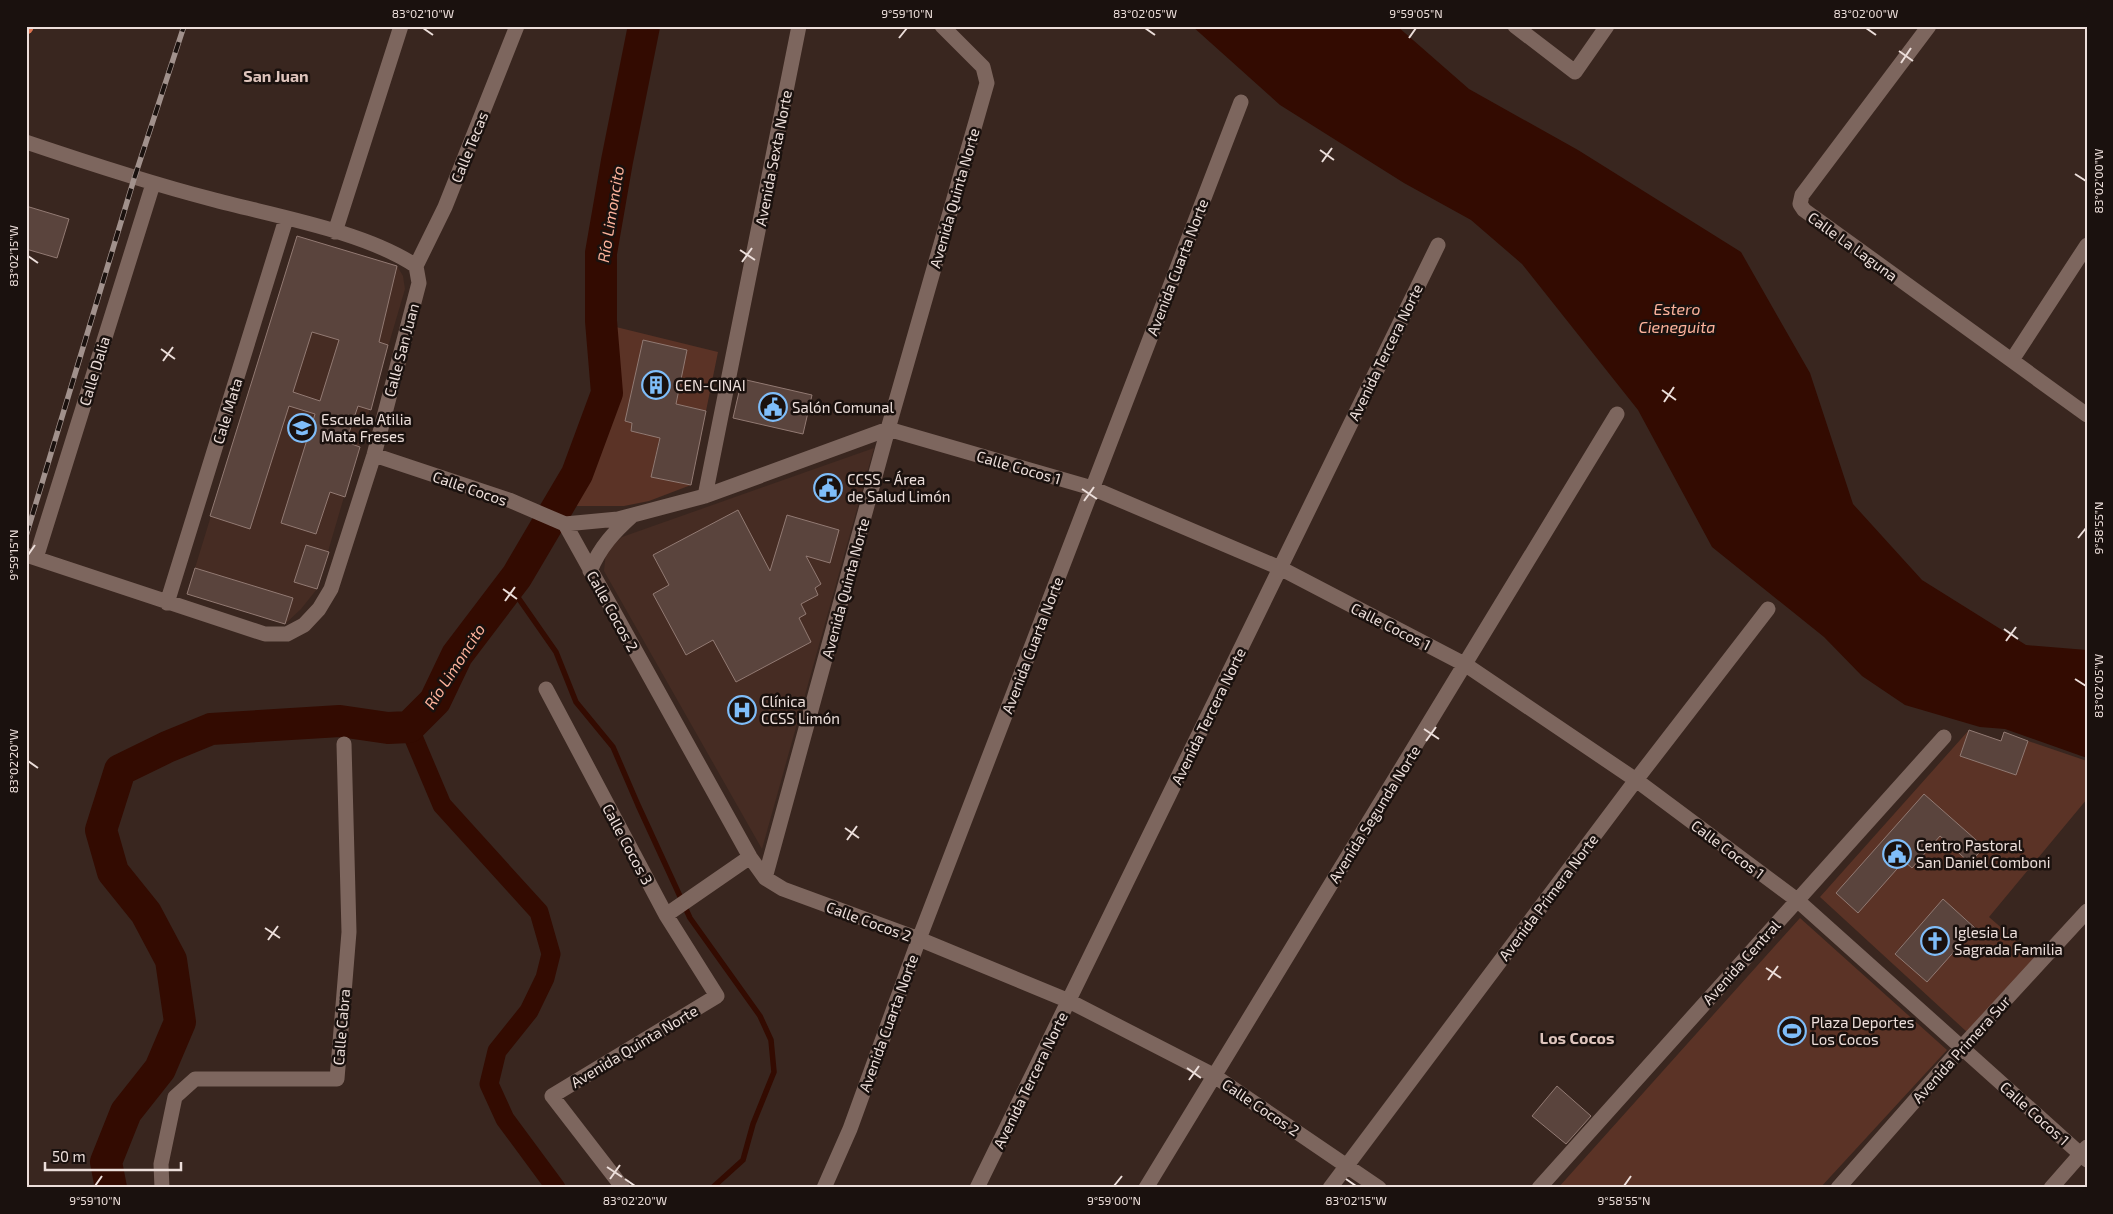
<svg xmlns="http://www.w3.org/2000/svg" width="2113" height="1214" font-family="'Exo 2',sans-serif">
<rect width="100%" height="100%" fill="#39261f"/>
<path fill="#462c23" d="M297,236L397,266L403,276L405,289L317,589L301,609L285,624L187,594Z
M874,448L762,849L604,571L606,552L622,537Z"/>
<path fill="#5b3326" fill-rule="evenodd" d="M616,327L718,352L706,411L681,405L702,427L700,444L668,438L687,350L643,340L625,421L632,423L631,431L646,435L662,427L651,477L691,485L649,501L624,506H574L587,478L618,391Z
M1969,730L1960,756L2016,775L2028,741L2087,761V799L1989,917L2036,958L1967,1032L1820,897ZM1943,900L1975,927L1927,982L1895,953Z
M1800,918L1947,1050L1820,1188H1558Z"/>
<path fill="#330b01" d="M1192,26H1397L1469,89L1578,150L1741,252L1810,373L1853,504L1922,580L2026,645L2087,650V758L2005,729L1980,727L1905,705L1862,676L1824,637L1712,547L1638,410L1522,264L1471,220L1404,183L1280,105Z"/>
<g fill="none" stroke-linecap="round" stroke-linejoin="round">
<path stroke="#330b01" stroke-width="5.5" d="M510,586L556,652L576,702L613,747L638,805L690,918L760,1016L771,1040L774,1072L753,1124L743,1160L712,1188"/>
<path stroke="#330b01" stroke-width="19" d="M409,727L442,805L539,912L551,954L545,978L529,1011L497,1051L489,1084L505,1119L556,1188"/>
<path stroke="#330b01" stroke-width="32" d="M111,1188L106,1162L126,1112L160,1069L180,1022L171,960L146,913L113,872L101,830L120,770L167,747L211,729L340,721L388,728L409,727L435,701L457,655L517,576L577,474L607,393L601,321V253L617,161L644,26"/>
</g>
<path fill="#5a443d" stroke="#927a73" fill-rule="evenodd" d="M26,206L69,219L57,258L26,249Z
M297,236L397,266L379,342L388,345L371,410L358,406L346,442L360,447L345,497L330,492L316,534L281,523L315,414L289,406L250,529L210,516ZM312,332L339,340L320,401L293,392Z
M643,340L687,350L676,404L706,411L691,485L651,477L660,438L631,431L632,423L625,421Z
M742,379L812,395L803,434L733,418Z
M738,510L770,571L787,515L839,530L830,563L806,556L821,584L815,588L818,595L801,604L806,614L799,618L811,642L736,682L713,640L686,655L653,594L669,585L653,555Z
M306,545L329,552L317,589L294,582Z
M195,568L293,598L285,624L187,594Z
M1969,730L2001,741L2004,732L2028,741L2016,775L1960,756Z
M1924,794L1984,847L1970,863L1940,836L1912,868L1904,861L1858,913L1836,893Z
M1943,899L1975,928L1927,982L1895,954Z
M1557,1086L1591,1116L1566,1144L1532,1116Z"/>
<g fill="none" stroke-linecap="round" stroke-linejoin="round">
<path stroke="#7d665e" stroke-width="15" d="M1515,26L1575,72L1607,26
M1929,26L1802,195L1800,204L1804,210L2087,415
M26,142C88,163 149,183 211,199C274,216 364,231 416,266L419,283L374,455L331,589L319,609L304,625L287,634H265L26,555
M335,232L401,26
M416,266L445,207L517,26
M2012,360L2087,245
M374,455L509,500L565,524L618,519L705,496L888,429L1092,488L1280,568L1466,665L1636,780L1797,900L2087,1160
M705,496L799,26
M565,524L750,857L765,878L783,889L919,939L1069,1001L1213,1075L1379,1188
M36,558L153,184
M590,571C600,547 614,532 633,515
M167,603L286,219
M546,689L666,915L717,996L552,1096L623,1188
M765,878L888,429L987,83L983,67L942,26
M666,915L750,857
M162,1188L161,1164L175,1097L195,1079H337L349,932L344,744
M824,1188L850,1129L919,939L1241,102
M977,1188L1438,245
M1146,1188L1617,414
M1330,1188L1636,780L1768,609
M1539,1188L1944,737
M1838,1188L1962,1047L2087,911
M2051,1188L2087,1147"/>
<path stroke="#de7350" stroke-width="15" d="M26,27V26"/>
<defs>
<path id="rail" d="M26,536L134,179L184,26"/>
</defs>
<use href="#rail" stroke="#a1918c" stroke-width="5.5"/>
<use href="#rail" stroke="#1a110e" stroke-width="4" stroke-dasharray="11" stroke-linecap="butt"/>
</g>
<path fill="none" stroke="#ecdeda" stroke-width="2" d="M423,28L433,35M1145,28L1155,35M1866,28L1876,35M899,38L907,28M1409,38L1416,28M1899,51L1913,61M1901,63L1911,48M1320,150L1334,160M1322,162L1332,148M2075,174L2086,181M740,250L755,260M28,256L38,263M742,262L752,248M161,349L175,359M163,361L173,347M1662,390L1676,400M1664,402L1674,387M1082,489L1097,499M1084,501L1094,487M2078,538L2086,528M28,555L35,545M503,589L517,599M505,601L515,587M2004,629L2018,639M2006,641L2016,627M2075,679L2086,686M1424,729L1439,739M1426,741L1436,727M28,761L38,768M845,828L859,838M847,840L857,826M265,928L280,938M268,940L278,926M1766,968L1781,978M1768,980L1778,966M1187,1068L1201,1078M1189,1080L1199,1066M607,1167L622,1177M610,1179L620,1165M625,1179L635,1186M1346,1179L1356,1186M95,1186L102,1176M1114,1186L1122,1176M1624,1186L1631,1176"/>
<defs>
<symbol id="building-ring" viewBox="-11 -11 22 22"><circle r="9.5" fill="#1a110e" stroke="#7fbdf9" stroke-width="1.5"/><path d="M-4-6H4V6H1V3H-1V6H-4ZM-2.5-4.3h1.7v1.8h-1.7ZM.8-4.3h1.7v1.8H.8ZM-2.5-1h1.7V.8h-1.7ZM.8-1h1.7V.8H.8Z" fill="#7fbdf9"/></symbol>
<symbol id="civic-ring" viewBox="-11 -11 22 22"><circle r="9.5" fill="#1a110e" stroke="#7fbdf9" stroke-width="1.5"/><path d="M-.6-6.5H3V-4.5H.6V-3L4-1V1h2V6H-6V1h2V-1L-.6-3ZM-1.2 2.5V6h2.4V2.5Z" fill="#7fbdf9"/></symbol>
<symbol id="school-ring" viewBox="-11 -11 22 22"><circle r="9.5" fill="#1a110e" stroke="#7fbdf9" stroke-width="1.5"/><path d="M0-5L7-2L0 1L-7-2ZM-4 1L0 2.5L4 1V4Q0 6-4 4Z" fill="#7fbdf9"/></symbol>
<symbol id="hospital-ring" viewBox="-11 -11 22 22"><circle r="9.5" fill="#1a110e" stroke="#7fbdf9" stroke-width="1.5"/><path d="M-5-5h3v3.5h4V-5h3V5h-3V1.5h-4V5h-3Z" fill="#7fbdf9"/></symbol>
<symbol id="church-ring" viewBox="-11 -11 22 22"><circle r="9.5" fill="#1a110e" stroke="#7fbdf9" stroke-width="1.5"/><path d="M-1.2-6h2.4v3.5h3.3v2.4h-3.3V6h-2.4V-.1h-3.3v-2.4h3.3Z" fill="#7fbdf9"/></symbol>
<symbol id="stadium-ring" viewBox="-11 -11 22 22"><circle r="9.5" fill="#1a110e" stroke="#7fbdf9" stroke-width="1.5"/><path d="M0-5a6.5 5 0 1 0 0 10a6.5 5 0 1 0 0-10ZM-3.5-1.8h7v3.6h-7Z" fill="#7fbdf9"/></symbol>
</defs>
<g fill-rule="evenodd">
<use href="#building-ring" x="640" y="369" width="32" height="32"/>
<use href="#civic-ring" x="757" y="391" width="32" height="32"/>
<use href="#school-ring" x="286" y="412" width="32" height="32"/>
<use href="#civic-ring" x="812" y="472" width="32" height="32"/>
<use href="#hospital-ring" x="726" y="694" width="32" height="32"/>
<use href="#civic-ring" x="1881" y="838" width="32" height="32"/>
<use href="#church-ring" x="1919" y="925" width="32" height="32"/>
<use href="#stadium-ring" x="1776" y="1015" width="32" height="32"/>
</g>
<g text-anchor="middle" dominant-baseline="central" stroke-width="5" stroke-linejoin="round" paint-order="stroke">
<g font-size="15" fill="#ecdeda" stroke="#1a110e">
<text transform="translate(469 147) rotate(-68)">Calle Tecas</text>
<text transform="translate(773 158) rotate(-79)">Avenida Sexta Norte</text>
<text transform="translate(954 198) rotate(-74)">Avenida Quinta Norte</text>
<text transform="translate(1853 246) rotate(36)">Calle La Laguna</text>
<text transform="translate(1177 267) rotate(-69)">Avenida Cuarta Norte</text>
<text transform="translate(401 350) rotate(-75)">Calle San Juan</text>
<text transform="translate(1385 352) rotate(-64)">Avenida Tercera Norte</text>
<text transform="translate(94 371) rotate(-73)">Calle Dalia</text>
<text transform="translate(227 411) rotate(-73)">Cale Mata</text>
<text transform="translate(1019 467) rotate(16)">Calle Cocos 1</text>
<text transform="translate(470 488) rotate(19)">Calle Cocos</text>
<text transform="translate(845 588) rotate(-75)">Avenida Quinta Norte</text>
<text transform="translate(613 611) rotate(61)">Calle Cocos 2</text>
<text transform="translate(1391 626) rotate(27)">Calle Cocos 1</text>
<text transform="translate(1032 645) rotate(-69)">Avenida Cuarta Norte</text>
<text transform="translate(1208 716) rotate(-64)">Avenida Tercera Norte</text>
<text transform="translate(1374 814) rotate(-58)">Avenida Segunda Norte</text>
<text transform="translate(628 844) rotate(62)">Calle Cocos 3</text>
<text transform="translate(1728 849) rotate(37)">Calle Cocos 1</text>
<text transform="translate(1548 897) rotate(-53)">Avenida Primera Norte</text>
<text transform="translate(869 921) rotate(20)">Calle Cocos 2</text>
<text transform="translate(1741 962) rotate(-48)">Avenida Central</text>
<text transform="translate(888 1023) rotate(-70)">Avenida Cuarta Norte</text>
<text transform="translate(341 1027) rotate(-85)">Calle Cabra</text>
<text transform="translate(634 1046) rotate(-31)">Avenida Quinta Norte</text>
<text transform="translate(1961 1049) rotate(-48)">Avenida Primera Sur</text>
<text transform="translate(1030 1080) rotate(-64)">Avenida Tercera Norte</text>
<text transform="translate(1261 1107) rotate(34)">Calle Cocos 2</text>
<text transform="translate(2035 1113) rotate(42)">Calle Cocos 1</text>
</g>
<g font-size="15" fill="#ecdeda" stroke="#1a110e" text-anchor="start">
<text x="675" y="385">CEN-CINAI</text>
<text x="792" y="407">Salón Comunal</text>
<text x="321" y="419">Escuela Atilia<tspan x="321" dy="17">Mata Freses</tspan></text>
<text x="847" y="479">CCSS - Área<tspan x="847" dy="17">de Salud Limón</tspan></text>
<text x="761" y="701">Clínica<tspan x="761" dy="17">CCSS Limón</tspan></text>
<text x="1916" y="845">Centro Pastoral<tspan x="1916" dy="17">San Daniel Comboni</tspan></text>
<text x="1954" y="932">Iglesia La<tspan x="1954" dy="17">Sagrada Familia</tspan></text>
<text x="1811" y="1022">Plaza Deportes<tspan x="1811" dy="17">Los Cocos</tspan></text>
</g>
<g font-size="16" font-weight="bold" fill="#dec4bc" stroke="#1a110e">
<text x="276" y="75">San Juan</text>
<text x="1577" y="1037">Los Cocos</text>
</g>
<g font-size="16" font-style="italic" fill="#fcb29b" stroke="#1a110e">
<text transform="translate(610 214) rotate(-81)">Río Limoncito</text>
<text x="1677" y="308">Estero<tspan x="1677" dy="18">Cieneguita</tspan></text>
<text transform="translate(454 666) rotate(-57)">Río Limoncito</text>
</g>
</g>
<rect width="2113" height="1214" fill="none" stroke="#1a110e" stroke-width="55"/>
<path d="M45 1162v8h136v-8" fill="none" stroke="#ecdeda" stroke-width="2.5"/>
<text x="52" y="1162" font-size="15" fill="#ecdeda" stroke="#1a110e" stroke-width="4" paint-order="stroke">50 m</text>
<rect x="28" y="28" width="2058" height="1158" fill="none" stroke="#ecdeda" stroke-width="2"/>
<g font-size="12" text-anchor="middle" fill="#ecdeda">
<text x="423" y="18">83°02'10"W</text>
<text x="907" y="18">9°59'10"N</text>
<text x="1145" y="18">83°02'05"W</text>
<text x="1416" y="18">9°59'05"N</text>
<text x="1866" y="18">83°02'00"W</text>
<text transform="translate(2099 181) rotate(-90)" y="4">83°02'00"W</text>
<text transform="translate(14 256) rotate(-90)" y="4">83°02'15"W</text>
<text transform="translate(2099 528) rotate(-90)" y="4">9°58'55"N</text>
<text transform="translate(14 555) rotate(-90)" y="4">9°59'15"N</text>
<text transform="translate(2099 686) rotate(-90)" y="4">83°02'05"W</text>
<text transform="translate(14 761) rotate(-90)" y="4">83°02'20"W</text>
<text x="95" y="1205">9°59'10"N</text>
<text x="635" y="1205">83°02'20"W</text>
<text x="1114" y="1205">9°59'00"N</text>
<text x="1356" y="1205">83°02'15"W</text>
<text x="1624" y="1205">9°58'55"N</text>
</g>
</svg>
